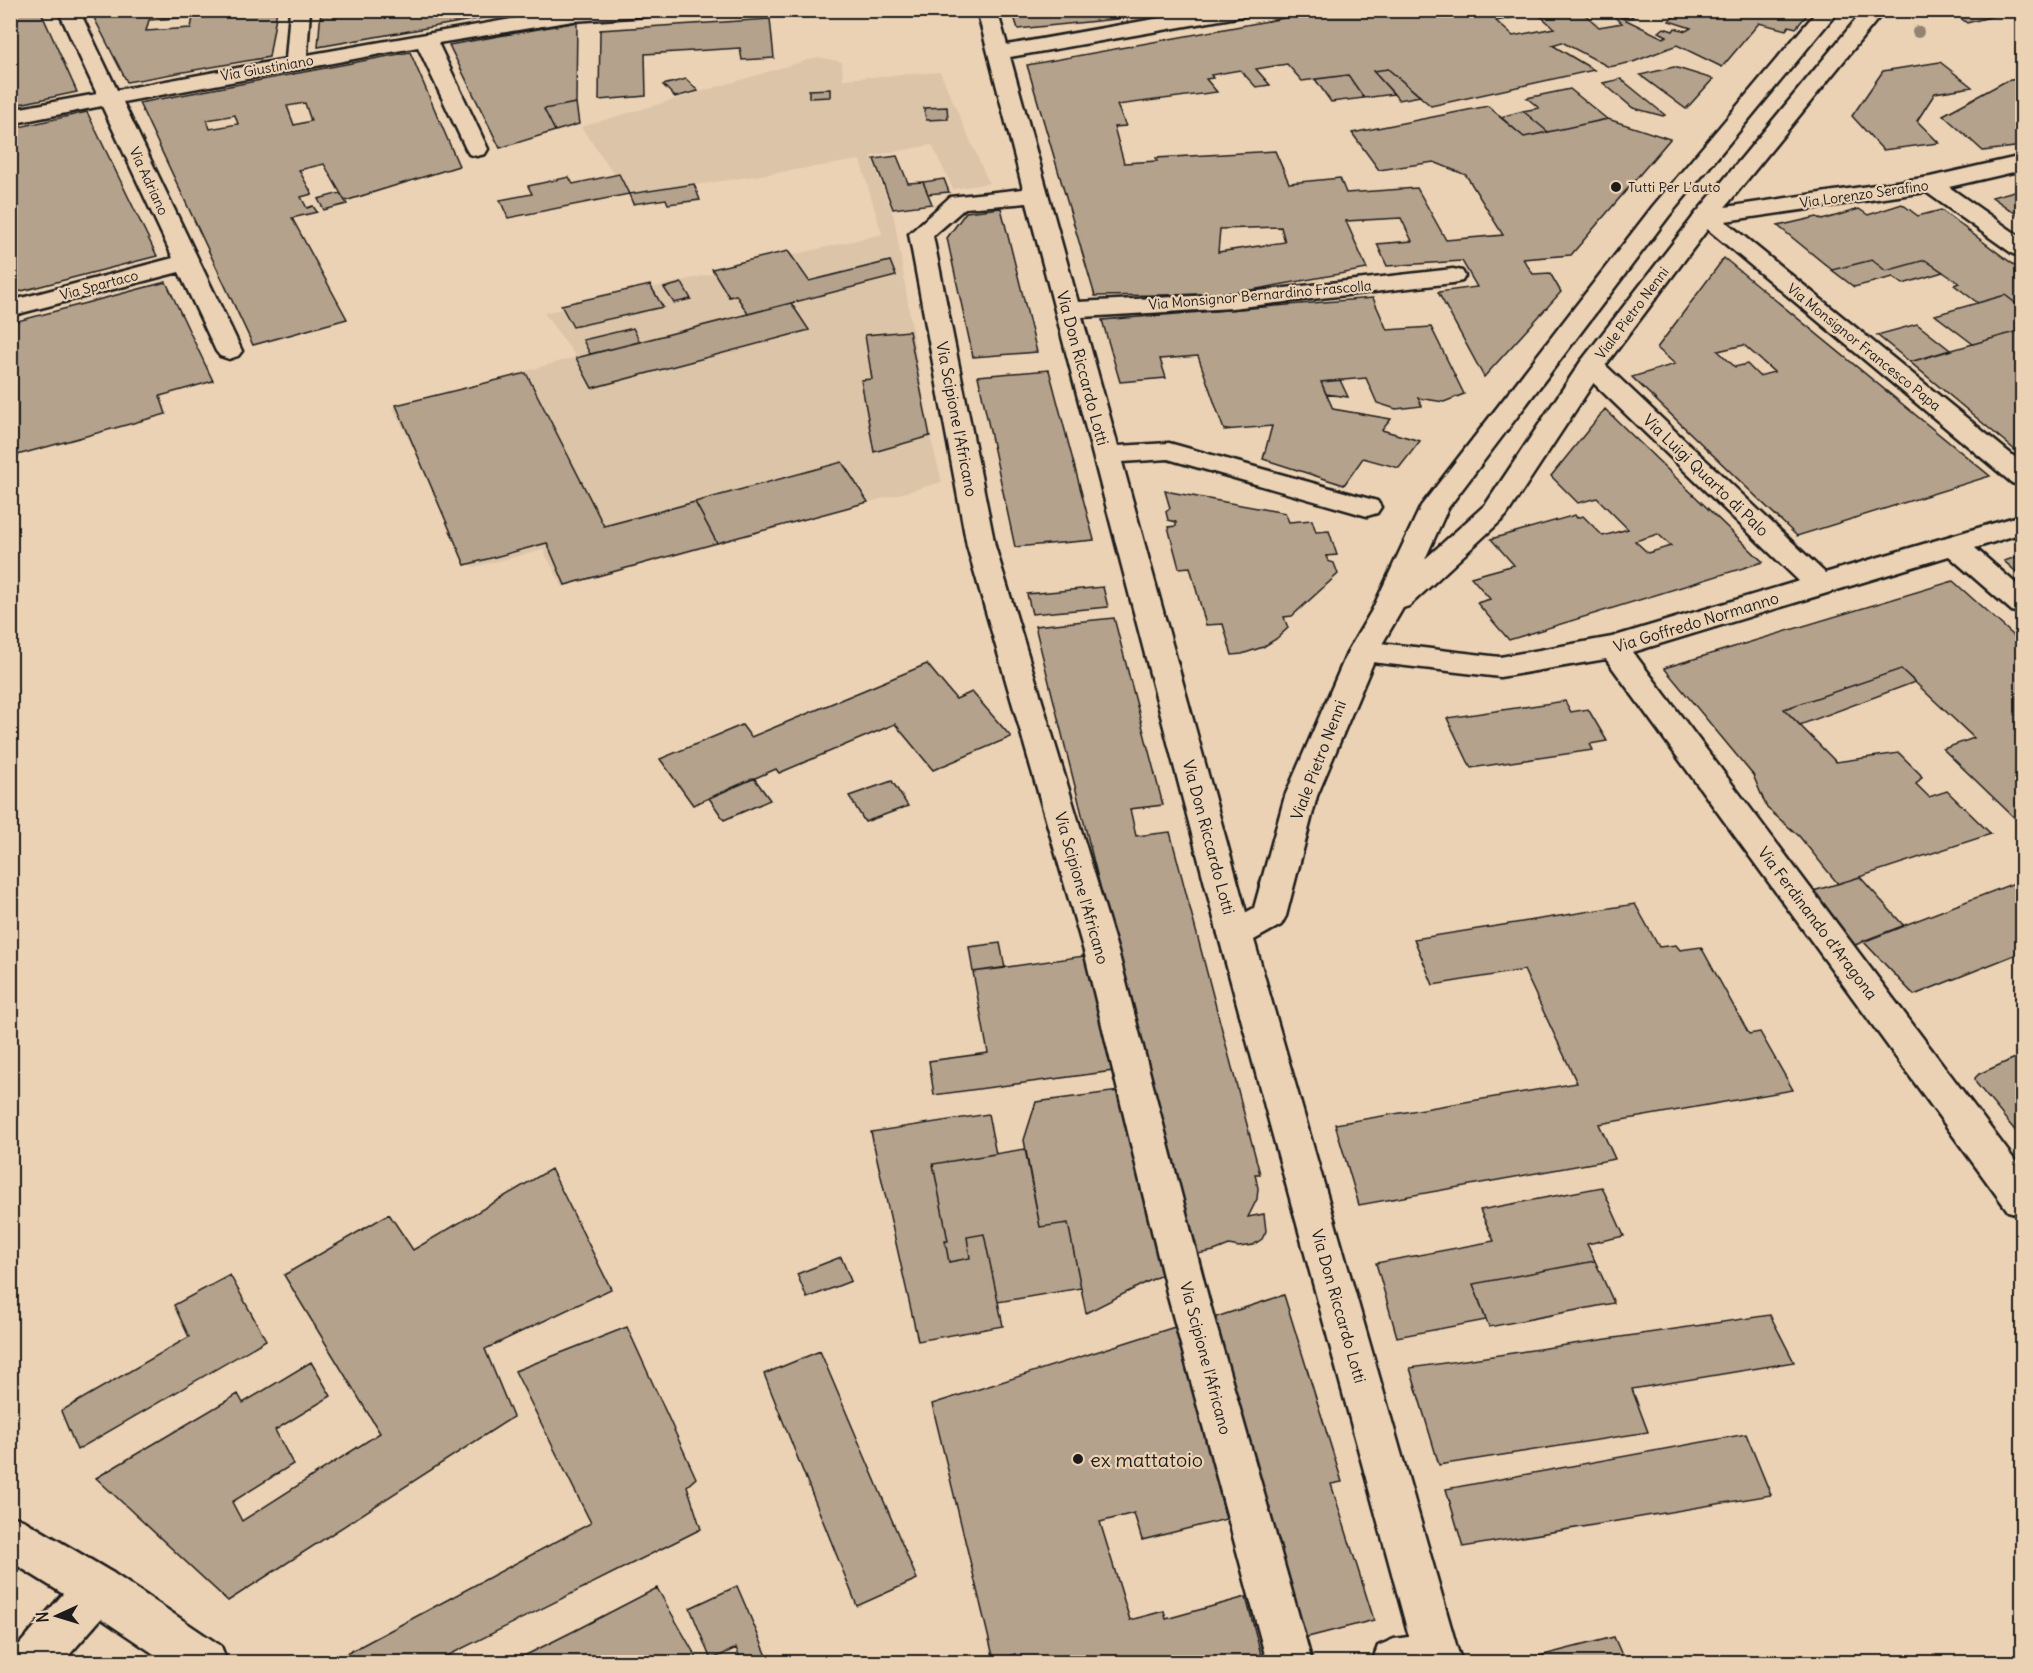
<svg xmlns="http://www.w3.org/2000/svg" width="2033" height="1673" font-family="Delius,sans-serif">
<rect width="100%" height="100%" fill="#ecd2b4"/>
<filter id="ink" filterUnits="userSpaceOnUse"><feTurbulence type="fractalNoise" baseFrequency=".0167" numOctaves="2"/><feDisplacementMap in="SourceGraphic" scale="12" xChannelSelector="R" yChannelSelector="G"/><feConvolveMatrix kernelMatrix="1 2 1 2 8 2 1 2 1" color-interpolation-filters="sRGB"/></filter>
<g filter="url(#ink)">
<path fill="#dcc4a8" d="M818,57L842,62L843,79L940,72L989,183L953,189L932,145L871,156L894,217L929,432L942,482L563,587L543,550L473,567L393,408L576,357L544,313L882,234L860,160L629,195L581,127Z"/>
<path fill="#b5a28d" stroke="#1c1c1c" stroke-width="1.5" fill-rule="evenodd" d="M10,10H40L77,92L10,106Z
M90,10H277L269,57L127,82ZM193,17L191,28L146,31L149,20Z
M321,10H529L318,47Z
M1012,10H1164L1117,19L1018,29Z
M1328,10H1580L1599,27L1622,23L1613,16L1595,15L1590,10H1625L1633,17L1622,18L1663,38L1667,36L1659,32L1664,28L1673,31L1675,28L1686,31L1691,28L1669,21L1674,16L1646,10H1677L1700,17L1706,13L1697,10H1811L1796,28L1789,26L1786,30L1759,23L1722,67L1677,45L1633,62L1609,67L1562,42L1552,45L1594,70L1431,106L1388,69L1373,71L1394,94L1364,98L1348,75L1302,81L1287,64L1256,69L1270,85L1256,87L1240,70L1211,75L1213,78L1206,79L1217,92L1117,105L1126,126L1114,127L1124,163L1157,161L1156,158L1275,151L1289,183L1340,178L1346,193L1417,188L1446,240L1503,235L1466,175L1434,162L1379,170L1352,133L1488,106L1524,137L1608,119L1670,139L1571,255L1523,259L1533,274L1550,273L1561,292L1484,377L1438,292L1477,287L1462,261L1387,266L1377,244L1412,241L1401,218L1346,221L1367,269L1229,294L1095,296L1027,65ZM1537,13L1554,28L1513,36L1496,21ZM1281,227L1285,242L1218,252L1220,229Z
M1950,10H2017L1967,23Z
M770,19L774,58L742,60L740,48L645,54L646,96L599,100L600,30Z
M577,22L576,103L544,109L555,131L500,148L449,45Z
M410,52L459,166L345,201L324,164L299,170L312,194L301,197L307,208L313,206L317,212L292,218L347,319L253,345L139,103ZM305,103L311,121L294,125L287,106ZM235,115L238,124L210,129L207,120Z
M1940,62L1972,87L1935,93L1917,121L1939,143L1883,150L1852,116L1883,71Z
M1674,67L1713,79L1686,109L1640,75Z
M1388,69L1420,96L1399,100L1373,71Z
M1348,75L1364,98L1331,102L1315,79Z
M2022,78V146L1983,151L1943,115L2006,81Z
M686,79L698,91L675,97L663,85Z
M1621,79L1665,115L1663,116L1633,108L1603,83Z
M830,89V97L809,98V90Z
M1570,89L1607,119L1548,132L1523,111L1539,108L1527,98Z
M576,103L579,124L555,131L544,109Z
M947,107L948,119L926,120L924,108Z
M1523,111L1548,132L1524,137L1500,117Z
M87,112L157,256L10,294V129Z
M897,156L908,183L923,182L932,204L893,209L874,159Z
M619,174L629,194L508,218L500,200L532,194L528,186L569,177L573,184Z
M944,179L949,192L928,194L923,182Z
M694,184L700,200L668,204L666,199L633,204L629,194Z
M2022,189V218L1992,197Z
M340,193L347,204L324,210L318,199Z
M1902,204L1918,216L1941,210L2018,268H2015L2022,271V308L2005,295L1978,303L1954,285L1959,283L1925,260L1886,271L1872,260L1832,270L1778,226L1817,217L1822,220L1859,209L1868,215Z
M1001,208L1037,352L973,357L947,238L966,212Z
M788,251L809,281L890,261L896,276L748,314L736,295L729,297L712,269Z
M1724,258L1990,476L1797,536L1632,377L1675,364L1657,348ZM1744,345L1774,372L1759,376L1747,364L1735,367L1718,351Z
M1872,260L1886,271L1925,260L1943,272L1903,284L1893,277L1854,287L1832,270Z
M166,282L213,381L160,396L166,414L10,457V323Z
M682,283L691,299L674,303L664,288Z
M650,285L663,307L573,327L561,305Z
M2005,295L2022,308V330L1973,344L1935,315Z
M1373,298L1387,330L1431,327L1464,394L1444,402L1418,398L1422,406L1396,409L1377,403L1366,378L1321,382L1333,409L1391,419L1382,430L1420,441L1399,468L1363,458L1344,485L1263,459L1272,426L1224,430L1198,356L1160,359L1166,378L1120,382L1102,320Z
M791,303L809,330L592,388L576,358Z
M1917,324L1950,350L1910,362L1877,335Z
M633,328L640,342L590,354L583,340Z
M2022,330V456L1910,362Z
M909,331L930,436L874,452L861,380L872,379L865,335Z
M1049,370L1094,540L1015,547L978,376Z
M526,373L604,526L695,502L717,543L565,585L547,543L465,565L396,405Z
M1340,380L1348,397L1326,394L1321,382Z
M1605,409L1763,562L1509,640L1477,603L1490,599L1471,577L1514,565L1491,539L1575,515L1577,518L1583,516L1603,536L1628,529L1597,498L1578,503L1551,476ZM1658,534L1671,546L1648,553L1635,541Z
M842,462L868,502L717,543L695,502Z
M1165,491L1285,513L1289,522L1312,520L1316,532L1329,531L1337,555L1326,556L1328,561L1334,563L1338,574L1292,616L1284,617L1288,628L1276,639L1263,647L1242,654L1232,655L1223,624L1206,625L1190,567L1179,568L1168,527L1176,526V522L1168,520L1166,512L1170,508Z
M2022,555V577L2004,561Z
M1953,581L2022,643V825L1943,749L1974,738L1901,669L1784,709L1836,762L1899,753L1920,774L1922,777L1916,784L1929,797L1947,791L1991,834L1838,884L1799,836L1767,808L1753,775L1664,668Z
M1103,587L1108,607L1032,614L1027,594Z
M1114,618L1163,805L1130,809L1136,836L1170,832L1260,1174H1255L1258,1188L1257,1199L1248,1217L1264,1214L1266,1231L1262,1239L1253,1245L1239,1247L1229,1245L1214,1251L1192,1255L1035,626Z
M927,664L956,699L972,692L1011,737L933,770L895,724L779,773L776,769L693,805L660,759L742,725L751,737Z
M1901,669L1915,682L1800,725L1784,709Z
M1565,701L1571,712L1588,709L1607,741L1590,744L1593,750L1471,768L1447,718Z
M754,778L770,800L724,820L709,798Z
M892,781L908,806L865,822L849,796Z
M1860,877L1904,926L1855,945L1810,892Z
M2022,880V952L1914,995L1863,941Z
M1635,904L1659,947L1676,945L1680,950L1701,947L1749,1034L1760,1032L1793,1090L1599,1124L1615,1159L1359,1205L1335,1124L1577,1083L1524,970L1433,985L1414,939Z
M1000,943L1005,968L973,972L969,947Z
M1084,956L1113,1071L934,1095L929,1061L988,1053L973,972Z
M2022,1055V1139L1976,1083L1975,1078L1979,1074Z
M1119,1091L1165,1273L1086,1313L1068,1223L1040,1227L1024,1140L1036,1102Z
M988,1114L996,1154L933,1164L948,1241H945L949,1262L970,1258L967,1237L984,1234L1003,1326L918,1341L871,1132Z
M1025,1149L1040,1227L1068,1223L1081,1288L998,1302L984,1234L967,1237L970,1258L949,1262L945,1241H948L933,1164Z
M551,1169L611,1289L485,1349L513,1417L228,1601L96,1478L238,1394L243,1403L311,1362L331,1396L275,1430L293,1464L232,1502L242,1521L380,1433L284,1275L389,1214L413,1250Z
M1602,1187L1624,1236L1587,1244L1595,1261L1473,1284L1486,1320L1397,1337L1376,1263L1494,1241L1480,1210Z
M841,1257L851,1281L807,1298L797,1274Z
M1595,1261L1614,1303L1489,1327L1473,1284Z
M230,1275L266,1340L77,1450L61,1411L189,1337L174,1305Z
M1284,1295L1342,1482L1331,1484L1374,1620L1304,1638L1210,1319Z
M1770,1315L1794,1362L1632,1389L1648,1432L1439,1465L1410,1368Z
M1178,1326L1226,1519L1142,1540L1134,1513L1100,1522L1130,1620L1164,1611L1166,1619L1246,1597L1263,1662H1017L1015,1654L994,1660L932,1404Z
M627,1327L696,1478L687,1486L701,1529L435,1662H331L591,1523L515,1371Z
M820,1351L917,1579L857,1606L764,1374Z
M1746,1434L1771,1495L1463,1547L1446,1489Z
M737,1586L767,1656L755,1662H742L736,1648L711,1660L690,1608Z
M657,1588L699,1662H512L574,1631Z
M1614,1637L1625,1662H1516Z"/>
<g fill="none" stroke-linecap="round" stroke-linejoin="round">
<defs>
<path id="minor" d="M58,10H79L117,90L286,59L290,10H310L307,55L562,10H657L654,14L647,16L573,21L438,43L488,149L485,154L477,156L469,154L466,149L418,47L123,102L242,351L238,356L229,359L220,356L216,351L179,272L10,316V301L173,258L102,106L10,124V110L97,94Z
M977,10H997L1007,45L1205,10H1253L1250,14L1243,16L1010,57L1078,302L1232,294L1453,269L1462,271L1465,276L1462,281L1453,283L1232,308L1082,317L1118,446L1169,443L1377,501L1381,507L1377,513L1367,516L1168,459L1122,462L1252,934L1247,943L1235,947L1223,943L1218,934L1027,203L965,208L933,236L995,546L1119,955L1208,1297L1312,1662H1267L1168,1297L1085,955L967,546L909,234L950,197L1023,189Z
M2022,156V170L1949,187L2022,238V256L2013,254L1926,192L1725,221L2022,463V486L2012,483L1693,217L1697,212L1705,210L1930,177Z
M1591,358L1600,360L1825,573L2022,515V533L1975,548L2022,589V614L2012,611L1949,556L1633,652L2022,1170V1215L2008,1211L1606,659L1500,677L1363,661L1352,658L1348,651L1352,644L1363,641L1500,657L1612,637L1799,581L1582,372L1578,366L1582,360Z
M97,1567L113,1573L119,1589L113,1605L63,1662H12L18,1646L81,1573Z
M1437,1633L1453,1640L1460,1656L1457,1662H1372L1378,1646L1394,1639Z"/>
<path id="major" d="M1818,10H1839L1669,216L1448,508L1425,559L1486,504L1582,360L1697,212L1864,10H1885L1713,222L1602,370L1506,516L1409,606L1403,608L1378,651L1317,796L1286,916L1281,925L1254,940L1461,1662H1416L1218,934L1223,925L1254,908L1285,796L1348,651L1372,610L1421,506L1653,206Z
M10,1515L25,1521L113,1573L221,1646L227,1662H166L81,1605L10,1561Z"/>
</defs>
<use href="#minor" stroke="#1c1c1c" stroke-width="5"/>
<use href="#major" stroke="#1c1c1c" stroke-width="5"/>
<use href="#minor" fill="#ecd2b4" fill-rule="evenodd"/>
<use href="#major" fill="#ecd2b4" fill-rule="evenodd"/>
</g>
<circle fill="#928372" cx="1918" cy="32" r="6"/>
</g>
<g fill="#1c1c1c" stroke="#ecd2b4" stroke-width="2">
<circle cx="1616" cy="187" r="6"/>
<circle cx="1078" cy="1459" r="6"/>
</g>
<g text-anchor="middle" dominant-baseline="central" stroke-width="4.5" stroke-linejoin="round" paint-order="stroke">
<g font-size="14" fill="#1c1c1c" stroke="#ecd2b4">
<text transform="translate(267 68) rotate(-10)">Via Giustiniano</text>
<text transform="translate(149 181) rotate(65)">Via Adriano</text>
<text transform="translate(1864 194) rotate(-8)">Via Lorenzo Serafino</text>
<text transform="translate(99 285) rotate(-15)">Via Spartaco</text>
<text transform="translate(1260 295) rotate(-5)">Via Monsignor Bernardino Frascolla</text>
<text transform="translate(1632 313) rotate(-53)">Viale Pietro Nenni</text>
<text transform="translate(1864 347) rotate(39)">Via Monsignor Francesco Papa</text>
</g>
<g font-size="14" fill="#1c1c1c" stroke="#ecd2b4" text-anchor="start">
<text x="1628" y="187">Tutti Per L'auto</text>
</g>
<g font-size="16" fill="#1c1c1c" stroke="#ecd2b4">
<text transform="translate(1083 368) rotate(75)">Via Don Riccardo Lotti</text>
<text transform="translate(957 419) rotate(79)">Via Scipione l'Africano</text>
<text transform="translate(1706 475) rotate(44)">Via Luigi Quarto di Palo</text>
<text transform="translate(1696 622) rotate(-17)">Via Goffredo Normanno</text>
<text transform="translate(1318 760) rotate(-69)">Viale Pietro Nenni</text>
<text transform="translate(1209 837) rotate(75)">Via Don Riccardo Lotti</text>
<text transform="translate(1082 888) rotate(74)">Via Scipione l'Africano</text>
<text transform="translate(1818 923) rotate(53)">Via Ferdinando d'Aragona</text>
<text transform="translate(1339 1306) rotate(74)">Via Don Riccardo Lotti</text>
<text transform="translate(1206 1358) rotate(75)">Via Scipione l'Africano</text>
</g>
<g font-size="20" fill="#1c1c1c" stroke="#ecd2b4" text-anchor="start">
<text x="1090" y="1459">ex mattatoio</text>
</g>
</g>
<rect width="2033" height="1673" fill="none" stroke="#ecd2b4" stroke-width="36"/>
<rect x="18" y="18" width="1997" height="1637" fill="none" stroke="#1c1c1c" stroke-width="2" filter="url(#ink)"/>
<g transform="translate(57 1616) rotate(266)" stroke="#ecd2b4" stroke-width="4.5" paint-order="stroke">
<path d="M0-4.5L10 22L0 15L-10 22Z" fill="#1c1c1c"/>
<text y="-9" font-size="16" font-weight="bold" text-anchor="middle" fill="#1c1c1c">N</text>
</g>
</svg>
